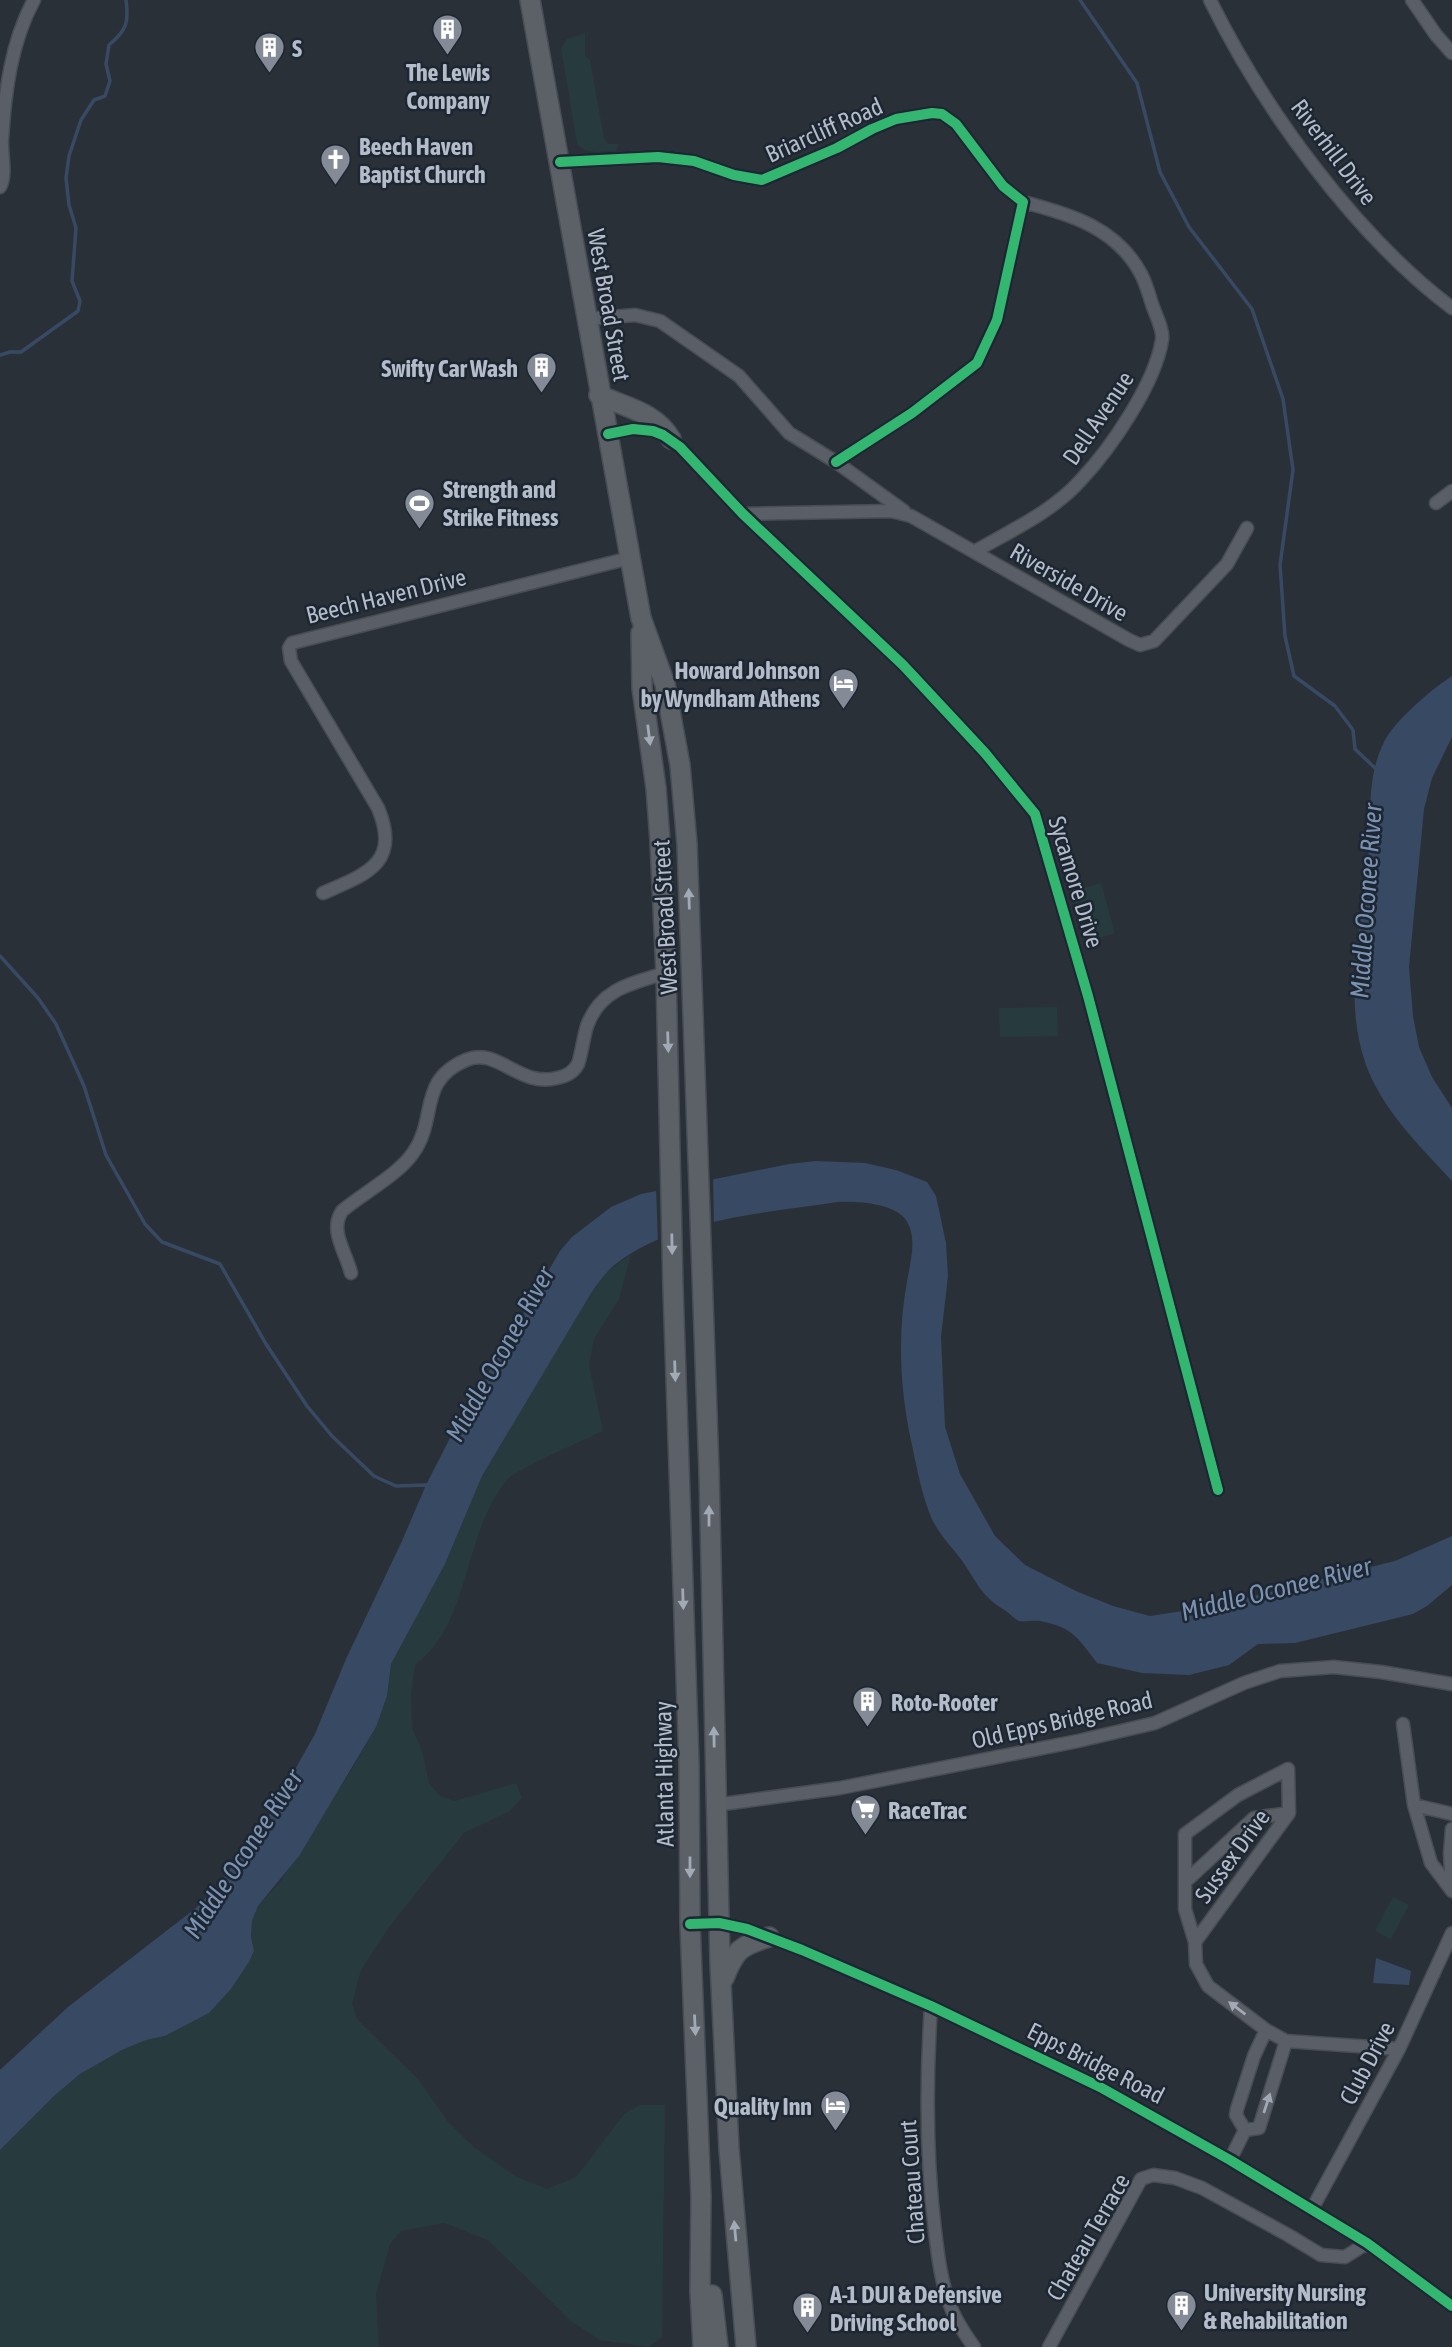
<svg xmlns="http://www.w3.org/2000/svg" width="1452" height="2347" font-family="'Asap Condensed',sans-serif">
<rect width="100%" height="100%" fill="#2a3038"/>
<path fill="#273a3e" d="M585,33V56L590,60L604,138L608,144H619L616,151C603,151 584,156 577,143L561,48L567,39Z
M1101,883L1115,933L1086,942L1072,891Z
M1057,1007L1058,1036L1000,1037L999,1008Z
M631,1254L619,1299L594,1339L589,1365L603,1431C585,1440 516,1469 507,1480C463,1532 471,1624 415,1665L411,1694L412,1728L422,1750L429,1783L440,1796L455,1801L516,1783L522,1798L510,1811L464,1833L389,1927L361,1970L352,2003L357,2019L418,2079L449,2123L474,2147L515,2176L547,2189L576,2177L625,2113L640,2105H665L662,2337L649,2347L600,2340L572,2322L488,2240L444,2223L401,2231L390,2244L376,2294L379,2347H0V2150L55,2095L80,2074L122,2050L146,2040L165,2036L209,2013L231,1989L249,1962L254,1951L251,1937L252,1921L258,1906L280,1882L352,1769L376,1727L387,1696L391,1664L445,1564L482,1476L590,1295L605,1273Z
M1393,1897L1409,1905L1391,1939L1375,1931Z"/>
<path fill="#384963" d="M1452,676V737L1432,778L1424,809L1409,967L1413,1016L1419,1047L1432,1077L1452,1108V1181C1419,1145 1381,1109 1365,1062C1343,996 1361,929 1368,862C1372,822 1365,780 1384,742C1394,721 1432,689 1452,676Z
M816,1161L865,1163L896,1170L927,1182L936,1196L946,1243L948,1276L941,1337L945,1427L960,1474L995,1536L1025,1565L1076,1591L1113,1606L1150,1616L1209,1607L1395,1561L1452,1536V1585L1427,1606L1413,1614L1295,1643L1258,1644L1229,1665L1189,1675L1142,1673L1097,1663C1077,1637 1074,1628 1040,1621C1033,1620 1025,1622 1019,1621C1015,1619 1010,1614 1006,1611C982,1596 980,1588 965,1565C953,1547 940,1537 931,1517C922,1495 917,1469 912,1445C900,1392 897,1335 907,1282C910,1262 918,1238 906,1220C894,1203 857,1201 837,1202C767,1213 676,1218 617,1263C606,1271 598,1283 590,1295L482,1476L445,1564L391,1664L387,1696L376,1727L299,1856L258,1906L252,1921L251,1937L254,1951L249,1962L231,1989L209,2013L165,2036L146,2040L122,2050L80,2074L55,2095L0,2150V2070L68,2007L196,1908L219,1884L267,1819L315,1734L346,1659L402,1541L426,1485L451,1436L560,1251L572,1237L611,1207L641,1194L789,1164Z
M1376,1958L1411,1971L1409,1985L1373,1983Z"/>
<path fill="#2a3038" d="M713,1175L714,1226L658,1244L656,1186Z"/>
<g fill="none" stroke-linecap="round" stroke-linejoin="round">
<path stroke="#384963" stroke-width="3.5" d="M1080,0L1137,83L1160,172L1189,227L1252,309L1283,399L1293,470L1280,565L1285,636L1294,676L1335,706L1353,730L1355,749L1376,769
M0,355L10,352H21L78,311L80,301L72,281L76,228L69,205L66,178L69,156L81,120L94,100L105,96L110,81L106,64L109,45C127,30 129,22 126,0
M0,956L38,998L56,1024L84,1086L106,1155L145,1224L162,1242L220,1264L266,1344L307,1406L332,1436L374,1476L396,1486L426,1485L429,1487"/>
<defs>
<path id="street" d="M1210,0C1263,108 1355,235 1452,308
M1412,0L1436,35L1452,53
M560,162L658,157L694,161L734,175L762,180L837,148L872,129L896,119L932,113L942,114L956,124L1003,186L1023,202L997,320L977,363L912,413L836,462
M0,187C7,174 1,154 2,139C5,92 11,42 34,0
M587,319L635,315L660,321L739,376L789,433L836,462L904,511
M608,434L633,429L653,431L663,435L680,447L743,514L903,665L985,753L1035,814L1088,996L1218,1490
M1436,503L1452,491
M743,514L891,511L911,516L1129,640L1140,645L1154,641L1227,564L1247,528
M974,552C1010,531 1052,512 1080,481C1111,448 1155,384 1162,340C1164,330 1155,314 1152,304C1149,295 1146,283 1141,274C1117,228 1070,214 1023,202
M323,893C367,874 401,863 378,808L291,661L289,648L292,643L630,558
M351,1273C346,1252 329,1231 342,1211C363,1193 398,1175 413,1153C438,1118 417,1081 466,1060C497,1046 519,1088 557,1078C566,1076 573,1073 578,1064C582,1052 583,1039 587,1026C600,989 632,983 666,973
M1403,1724L1414,1805L1431,1863L1452,1891
M716,1805L840,1788L1078,1741L1155,1723L1244,1683L1280,1671L1334,1667L1381,1672L1452,1684
M1414,1805L1452,1814
M1185,1882L1254,1818L1289,1813
M1452,1889L1450,1853L1452,1829
M690,1924L719,1923L747,1929L802,1950L931,2006L1100,2087L1230,2160L1367,2243L1452,2306
M1195,1942L1185,1909V1834L1238,1795L1288,1769L1289,1813L1195,1942L1196,1964L1208,1986L1266,2030L1286,2041L1399,2049
M931,2006C926,2081 926,2157 935,2231C938,2256 941,2282 950,2305C955,2320 965,2334 974,2347
M1266,2030L1254,2056L1237,2109L1236,2115L1245,2130L1259,2128L1286,2041
M1230,2160L1245,2130
M1312,2209L1399,2049L1452,1933
M1049,2347L1141,2179L1153,2175L1175,2178L1202,2188L1288,2235L1321,2255L1345,2257L1367,2243"/>
<path id="primary" d="M530,0L641,618L665,684L680,765L687,844L709,1472L720,1963L729,2149L746,2347
M599,395C627,408 655,412 671,439
M641,633L642,688L656,788L660,841L666,973L673,1288L689,1764L690,1924L701,2197L700,2291L703,2347
M724,1978C735,1950 740,1946 769,1937
M712,2295L718,2347"/>
</defs>
<use href="#street" stroke="#484c53" stroke-width="15"/>
<use href="#primary" stroke="#484c55" stroke-width="22"/>
<use href="#street" stroke="#5a5e66" stroke-width="12"/>
<use href="#primary" stroke="#5c6168" stroke-width="19"/>
<defs>
<path id="cycleway" d="M560,162L658,157L694,161L734,175L762,180L837,148L872,129L896,119L932,113L942,114L956,124L1003,186L1023,202L997,320L977,363L912,413L836,462
M608,434L633,429L653,431L663,435L680,447L743,514L903,665L985,753L1035,814L1088,996L1218,1490
M690,1924L719,1923L747,1929L802,1950L931,2006L1100,2087L1230,2160L1367,2243L1452,2306"/>
</defs>
<use href="#cycleway" stroke="#1d2633" stroke-width="15"/>
<use href="#cycleway" stroke="#33b770" stroke-width="10"/>
</g>
<defs><path id="oneway-solid" d="M-6-.8H1V-3.2L6.5 0L1 3.2V.8H-6Z" transform="scale(1.75)"/></defs>
<g fill="#a2aab6">
<use href="#oneway-solid" transform="translate(649 735) rotate(83)"/>
<use href="#oneway-solid" transform="translate(689 899) rotate(-92)"/>
<use href="#oneway-solid" transform="translate(668 1042) rotate(88)"/>
<use href="#oneway-solid" transform="translate(672 1244) rotate(89)"/>
<use href="#oneway-solid" transform="translate(675 1371) rotate(88)"/>
<use href="#oneway-solid" transform="translate(709 1516) rotate(-90)"/>
<use href="#oneway-solid" transform="translate(683 1599) rotate(88)"/>
<use href="#oneway-solid" transform="translate(714 1737) rotate(-91)"/>
<use href="#oneway-solid" transform="translate(690 1867) rotate(90)"/>
<use href="#oneway-solid" transform="translate(695 2025) rotate(87)"/>
<use href="#oneway-solid" transform="translate(735 2231) rotate(-95)"/>
</g>
<g fill="#a2a9b5">
<use href="#oneway-solid" transform="translate(1237 2008) rotate(-143)"/>
<use href="#oneway-solid" transform="translate(1267 2103) rotate(-72)"/>
</g>
<defs>
<symbol id="building-pin" viewBox="-11 -11 22 30"><path d="M0 17L-7.5 6A9.5 9.5 0 1 1 7.5 6Z" fill="#848b96" stroke="#1d2633"/><path d="M-4-6H4V6H1V3H-1V6H-4ZM-2.5-4.3h1.7v1.8h-1.7ZM.8-4.3h1.7v1.8H.8ZM-2.5-1h1.7V.8h-1.7ZM.8-1h1.7V.8H.8Z" fill="#fff"/></symbol>
<symbol id="church-pin" viewBox="-11 -11 22 30"><path d="M0 17L-7.5 6A9.5 9.5 0 1 1 7.5 6Z" fill="#848b96" stroke="#1d2633"/><path d="M-1.2-6h2.4v3.5h3.3v2.4h-3.3V6h-2.4V-.1h-3.3v-2.4h3.3Z" fill="#fff"/></symbol>
<symbol id="stadium-pin" viewBox="-11 -11 22 30"><path d="M0 17L-7.5 6A9.5 9.5 0 1 1 7.5 6Z" fill="#848b96" stroke="#1d2633"/><path d="M0-5a6.5 5 0 1 0 0 10a6.5 5 0 1 0 0-10ZM-3.5-1.8h7v3.6h-7Z" fill="#fff"/></symbol>
<symbol id="hotel-pin" viewBox="-11 -11 22 30"><path d="M0 17L-7.5 6A9.5 9.5 0 1 1 7.5 6Z" fill="#848b96" stroke="#1d2633"/><path d="M-6-4.5h1.5V1H6V5H4.5V3h-9V5H-6ZM-4 0a1.8 1.8 0 1 1 3.6 0ZM.5 0V-2.5h3Q6-2.5 6 0Z" fill="#fff"/></symbol>
<symbol id="supermarket-pin" viewBox="-11 -11 22 30"><path d="M0 17L-7.5 6A9.5 9.5 0 1 1 7.5 6Z" fill="#848b96" stroke="#1d2633"/><path d="M-6-5.5h2.5l.6 2H6L4.5 2H-2.5L-4.4-4H-6ZM-1.5 3.2a1.3 1.3 0 1 0 .1 0ZM3 3.2a1.3 1.3 0 1 0 .1 0Z" fill="#fff"/></symbol>
</defs>
<g fill-rule="evenodd">
<use href="#building-pin" x="430" y="12" width="35" height="47"/>
<use href="#building-pin" x="252" y="30" width="35" height="47"/>
<use href="#church-pin" x="318" y="142" width="35" height="47"/>
<use href="#building-pin" x="524" y="350" width="35" height="47"/>
<use href="#stadium-pin" x="402" y="486" width="35" height="47"/>
<use href="#hotel-pin" x="826" y="666" width="35" height="47"/>
<use href="#building-pin" x="850" y="1684" width="35" height="47"/>
<use href="#supermarket-pin" x="848" y="1792" width="35" height="47"/>
<use href="#hotel-pin" x="818" y="2088" width="35" height="47"/>
<use href="#building-pin" x="1164" y="2288" width="35" height="47"/>
<use href="#building-pin" x="790" y="2290" width="35" height="47"/>
</g>
<g text-anchor="middle" dominant-baseline="central" stroke-width="5" stroke-linejoin="round" paint-order="stroke">
<g font-size="24" font-weight="bold" fill="#b4bcc9" stroke="#1d2633" text-anchor="start">
<text x="292" y="48">S</text>
<text x="448" y="72" text-anchor="middle">The Lewis<tspan x="448" dy="28">Company</tspan></text>
<text x="359" y="146">Beech Haven<tspan x="359" dy="28">Baptist Church</tspan></text>
<text x="518" y="368" text-anchor="end">Swifty Car Wash</text>
<text x="443" y="489">Strength and<tspan x="443" dy="28">Strike Fitness</tspan></text>
<text x="820" y="670" text-anchor="end">Howard Johnson<tspan x="820" dy="28">by Wyndham Athens</tspan></text>
<text x="891" y="1702">Roto-Rooter</text>
<text x="888" y="1810">RaceTrac</text>
<text x="812" y="2106" text-anchor="end">Quality Inn</text>
<text x="1204" y="2292">University Nursing<tspan x="1204" dy="28">&amp; Rehabilitation</tspan></text>
<text x="830" y="2294">A-1 DUI &amp; Defensive<tspan x="830" dy="28">Driving School</tspan></text>
</g>
<g font-size="24" fill="#b4bcc9" stroke="#1d2633">
<text transform="translate(824 130) rotate(-24)">Briarcliff Road</text>
<text transform="translate(1334 152) rotate(53)">Riverhill Drive</text>
<text transform="translate(609 305) rotate(80)">West Broad Street</text>
<text transform="translate(1098 418) rotate(-56)">Dell Avenue</text>
<text transform="translate(1069 582) rotate(30)">Riverside Drive</text>
<text transform="translate(386 596) rotate(-14)">Beech Haven Drive</text>
<text transform="translate(1076 882) rotate(73)">Sycamore Drive</text>
<text transform="translate(665 917) rotate(-93)">West Broad Street</text>
<text transform="translate(1062 1720) rotate(-13)">Old Epps Bridge Road</text>
<text transform="translate(664 1774) rotate(-91)">Atlanta Highway</text>
<text transform="translate(1232 1856) rotate(-54)">Sussex Drive</text>
<text transform="translate(1096 2063) rotate(27)">Epps Bridge Road</text>
<text transform="translate(1367 2063) rotate(-62)">Club Drive</text>
<text transform="translate(912 2182) rotate(-94)">Chateau Court</text>
<text transform="translate(1088 2237) rotate(-60)">Chateau Terrace</text>
</g>
<g font-size="26" font-style="italic" fill="#7c92b1" stroke="#1d2633">
<text transform="translate(1366 901) rotate(-86)">Middle Oconee River</text>
<text transform="translate(500 1354) rotate(-61)">Middle Oconee River</text>
<text transform="translate(1276 1589) rotate(-14)">Middle Oconee River</text>
<text transform="translate(243 1854) rotate(-57)">Middle Oconee River</text>
</g>
</g>
</svg>
